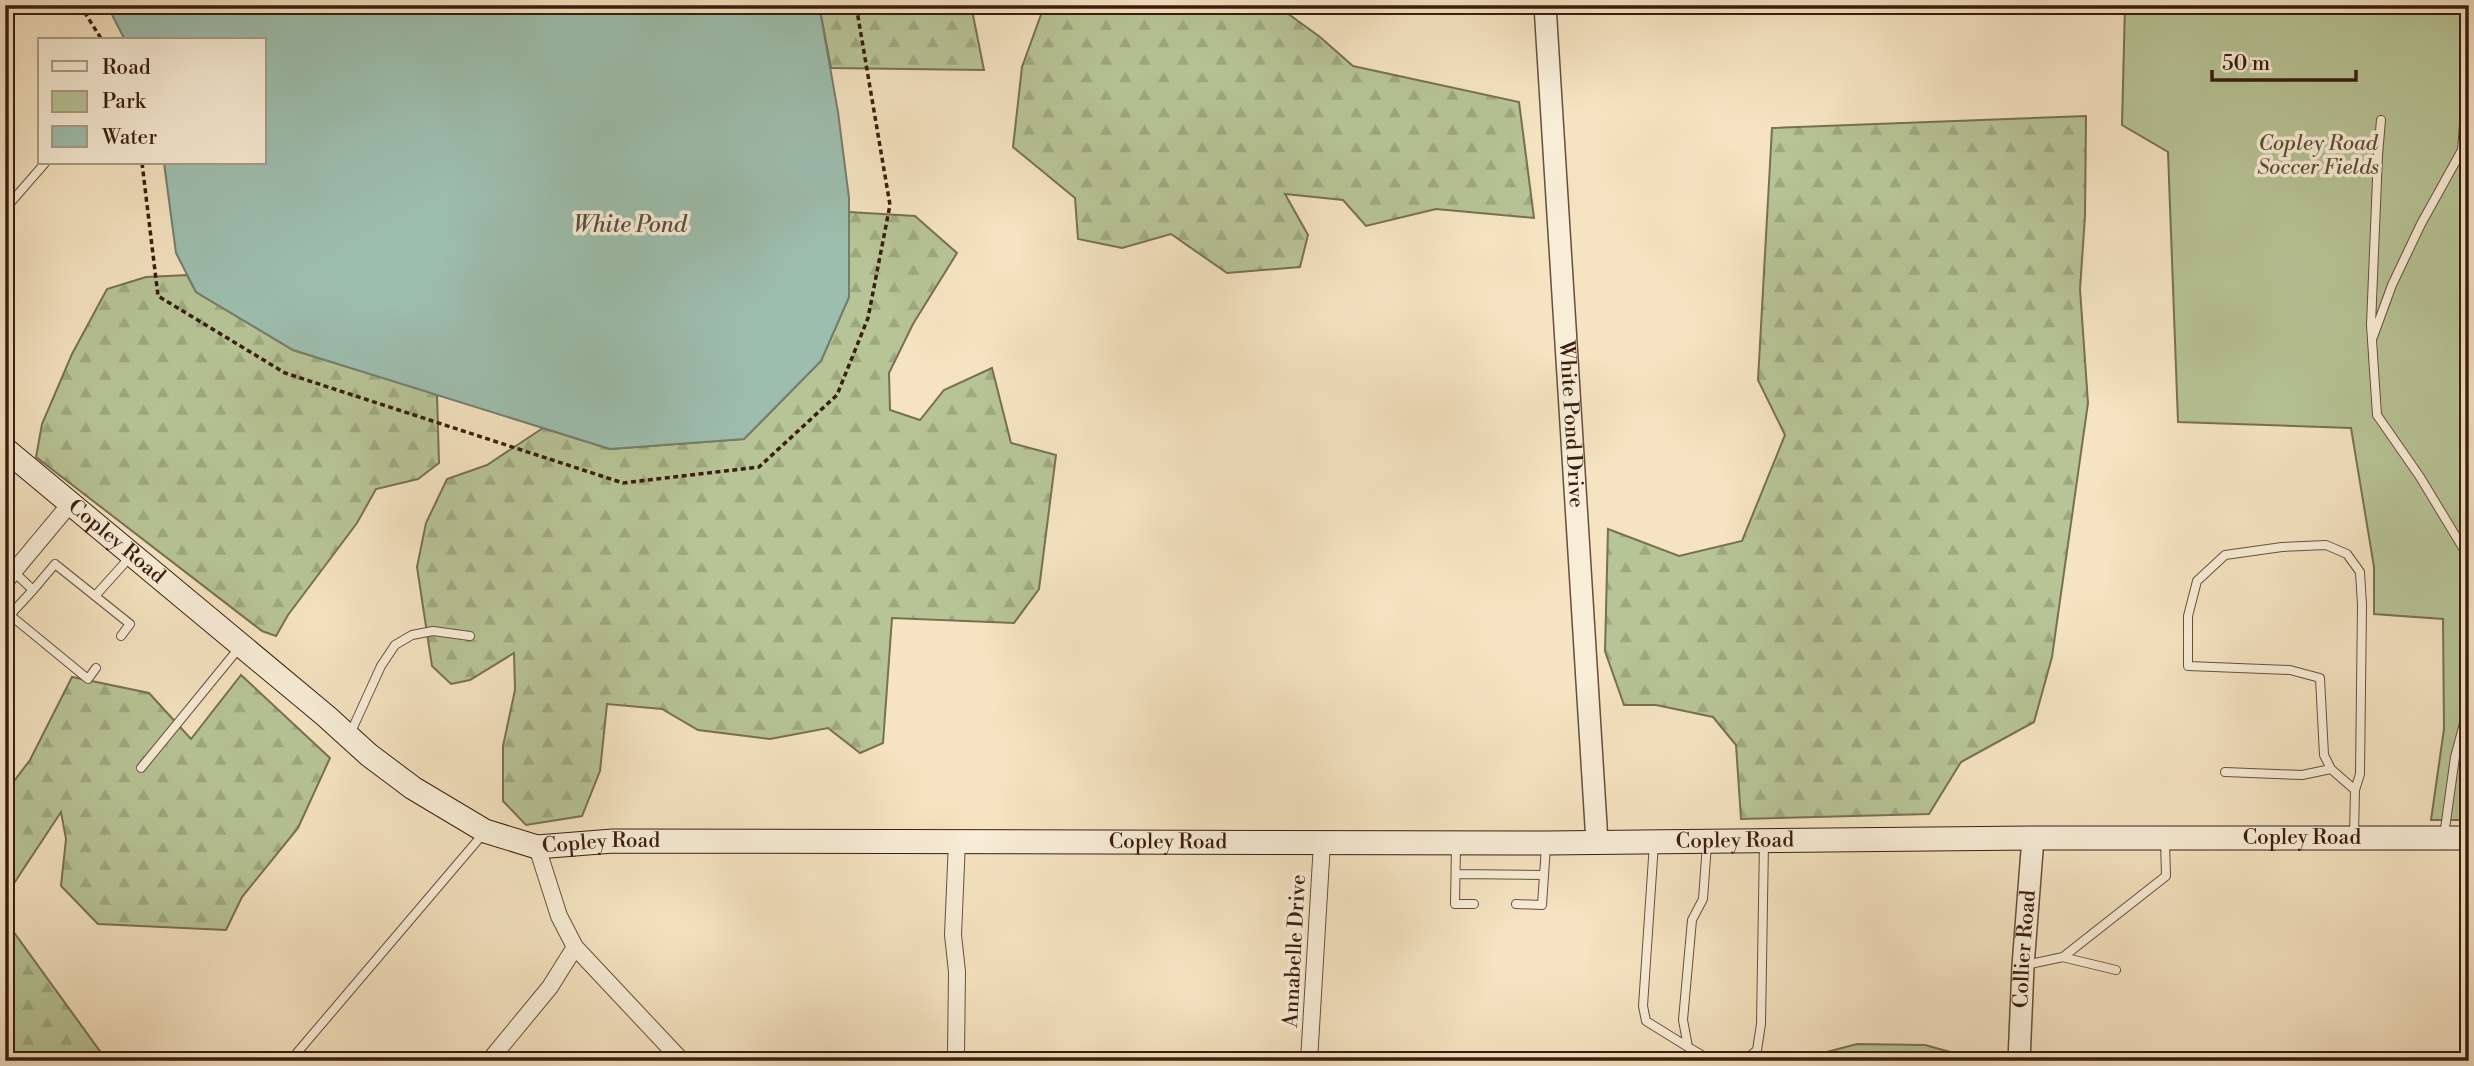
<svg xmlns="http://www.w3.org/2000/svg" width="2474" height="1066" font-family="'Libre Bodoni',serif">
<defs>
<pattern id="forest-firs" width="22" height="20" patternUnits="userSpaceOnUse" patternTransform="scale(1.75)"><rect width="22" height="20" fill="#b7c496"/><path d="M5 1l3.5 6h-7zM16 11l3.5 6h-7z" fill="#9ea880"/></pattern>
</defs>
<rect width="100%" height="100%" fill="#f5e3c1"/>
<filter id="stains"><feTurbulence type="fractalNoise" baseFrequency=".00286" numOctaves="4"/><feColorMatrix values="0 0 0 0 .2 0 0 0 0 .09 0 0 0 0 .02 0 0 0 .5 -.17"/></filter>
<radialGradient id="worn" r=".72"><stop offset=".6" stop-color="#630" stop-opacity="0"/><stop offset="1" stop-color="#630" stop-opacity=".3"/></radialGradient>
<path fill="url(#forest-firs)" stroke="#787052" stroke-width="2" d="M819,5H971L984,70L831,68Z
M1082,5H1276L1320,37L1353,66L1519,102L1534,218L1436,209L1366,226L1343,200L1285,194L1308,235L1300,267L1227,273L1171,234L1122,248L1078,239L1075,198L1013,147L1022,67L1042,12Z
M2086,116L2085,216L2080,289L2088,403L2052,657L2034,722L1961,762L1929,814L1741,819L1736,745L1713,717L1656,705H1624L1605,651L1608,529L1679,556L1742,541L1785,435L1758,380L1772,128Z
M849,212L915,216L957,253L913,324L889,373L890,410L920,420L944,390L992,368L1011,443L1056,455L1039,589L1014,623L892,618L883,743L860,753L828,728L770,739L698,730L662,709L607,704L600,771L582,816L526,825L503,801V746L515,690L514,653L470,680L451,684L432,666L417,567L426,523L447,479L487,465L543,428L610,449L744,439L821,361L849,297Z
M187,275L196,292L293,350L437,394L439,463L418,479L376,489L357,523L288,615L276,636L262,631L36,457L42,424L72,354L107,289L146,277Z
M241,675L330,758L298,828L242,897L226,930L98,924L61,886L66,839L61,812L5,897V793L30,760L72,677L149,693L191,739Z
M5,920L102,1054V1061H5Z
M1857,1044L1925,1045L1983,1061H1801L1808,1057Z"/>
<path fill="#b7c496" stroke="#787052" stroke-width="2" d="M2125,5H2469V820H2431L2444,729L2443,619L2374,614V567L2351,428L2178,422L2168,152L2122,125Z"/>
<path fill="#9dbeae" stroke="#757e6e" stroke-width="2" d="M107,5H819L838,112L849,198V297L821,361L744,439L610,449L293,350L196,292L176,253L164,163H264V40H125Z"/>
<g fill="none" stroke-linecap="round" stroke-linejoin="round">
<defs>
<path id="service" d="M2381,120L2378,155L2371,325L2377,415L2420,477L2469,558
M5,209L45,163
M2373,337L2392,285L2421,224L2462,150L2464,125
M14,572L33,590L55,564L95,596L131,556
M33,590L10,615L88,679L96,668
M95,596L130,624L121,636
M350,734L381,666L395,645L412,635L433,631L470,636
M141,768L239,648
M2225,772L2302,775L2331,769
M2354,835L2355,790L2360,774L2362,605L2360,572L2347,554L2326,545L2282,547L2225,555L2197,581L2188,616V666L2290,670L2320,678L2324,755L2331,769L2355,790
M2444,836L2455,757L2469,705
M1654,843L1643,1006L1646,1021L1688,1047
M1707,844L1703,899L1692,920L1683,1020L1688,1047L1712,1061
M1456,846L1455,904H1474
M1456,874L1544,875
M1516,904L1542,905L1546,846
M2062,957L2116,970
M2026,965L2063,957L2166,876L2165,841
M290,1061L483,834
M1744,1061L1757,1050L1761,1024L1764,842"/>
<path id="minor" d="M5,582L70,504
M537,847L559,916L575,947L682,1061
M489,1061L550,987L575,947
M954,1061L956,1053L957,972L953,935L957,841
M1309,1061L1322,843"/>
<g id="tertiary">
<path id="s1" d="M1545,5L1597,842"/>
<path id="s2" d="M2019,1061L2023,966L2033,838"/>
</g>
<g id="secondary">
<path id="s3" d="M5,449L326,716L369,755L413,788L485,831L537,847L613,841L1547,843L2033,838H2469"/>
</g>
</defs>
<use href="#service" stroke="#694e3c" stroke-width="10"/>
<use href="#minor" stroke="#694e3c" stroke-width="18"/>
<use href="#tertiary" stroke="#694e3c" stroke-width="24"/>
<use href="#secondary" stroke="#3a1d0f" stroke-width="25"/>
<path stroke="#3a1d0f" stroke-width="3.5" stroke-dasharray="5 3.5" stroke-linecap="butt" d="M80,5L102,40
M142,163L158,296L285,373L623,483L759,467L837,395L868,318L890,205L856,5"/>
<use href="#service" stroke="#f8edd7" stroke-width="8"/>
<use href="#minor" stroke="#f8edd7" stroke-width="16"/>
<use href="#tertiary" stroke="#f8edd7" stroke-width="21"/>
<use href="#secondary" stroke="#f8edd7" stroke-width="23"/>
</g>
<g text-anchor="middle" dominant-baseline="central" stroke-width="7" stroke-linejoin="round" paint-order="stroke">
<g font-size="21" font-style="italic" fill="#604f38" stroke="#f8edd7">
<text x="2318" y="144">Copley Road<tspan x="2318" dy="24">Soccer Fields</tspan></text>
</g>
<g font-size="21" fill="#3a1d0f" stroke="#f8edd7">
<text stroke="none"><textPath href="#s1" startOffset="420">White Pond Drive</textPath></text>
<text stroke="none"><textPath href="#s3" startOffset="145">Copley Road</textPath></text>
<text stroke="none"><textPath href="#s3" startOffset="2434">Copley Road</textPath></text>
<text stroke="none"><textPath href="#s3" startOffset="1867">Copley Road</textPath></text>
<text stroke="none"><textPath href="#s3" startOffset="1300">Copley Road</textPath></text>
<text stroke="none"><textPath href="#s3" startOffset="733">Copley Road</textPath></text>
<text stroke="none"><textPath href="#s2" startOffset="112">Collier Road</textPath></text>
<text transform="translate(1295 951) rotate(-87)">Annabelle Drive</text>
</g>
<g font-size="23" font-style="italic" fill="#584d3f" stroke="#f8edd7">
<text x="630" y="225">White Pond</text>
</g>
</g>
<rect width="2474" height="1066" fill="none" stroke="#f5e3c1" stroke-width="28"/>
<rect x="7" y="7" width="2460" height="1052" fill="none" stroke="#3a1d0f" stroke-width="3.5"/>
<rect x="14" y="14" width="2446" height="1038" fill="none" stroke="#3a1d0f" stroke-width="2"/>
<rect x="38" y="38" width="228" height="126" fill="#f8edd7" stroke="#ac9a87" stroke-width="2"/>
<rect x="52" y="61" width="35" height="10" fill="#f8edd7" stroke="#ac9a87" stroke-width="2"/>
<text x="102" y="74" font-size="21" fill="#3a1d0f">Road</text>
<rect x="52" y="91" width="35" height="21" fill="#b7c496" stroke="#ac9a87" stroke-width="2"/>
<text x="102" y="108" font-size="21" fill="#3a1d0f">Park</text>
<rect x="52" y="126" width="35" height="21" fill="#9dbeae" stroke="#ac9a87" stroke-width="2"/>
<text x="102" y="144" font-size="21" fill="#3a1d0f">Water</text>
<path d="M2212 70v10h144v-10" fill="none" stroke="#3a1d0f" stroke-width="3.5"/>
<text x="2222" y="70" font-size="21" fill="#3a1d0f" stroke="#f8edd7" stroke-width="5" paint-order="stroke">50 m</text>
<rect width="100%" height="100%" filter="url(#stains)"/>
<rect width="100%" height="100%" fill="url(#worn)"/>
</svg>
